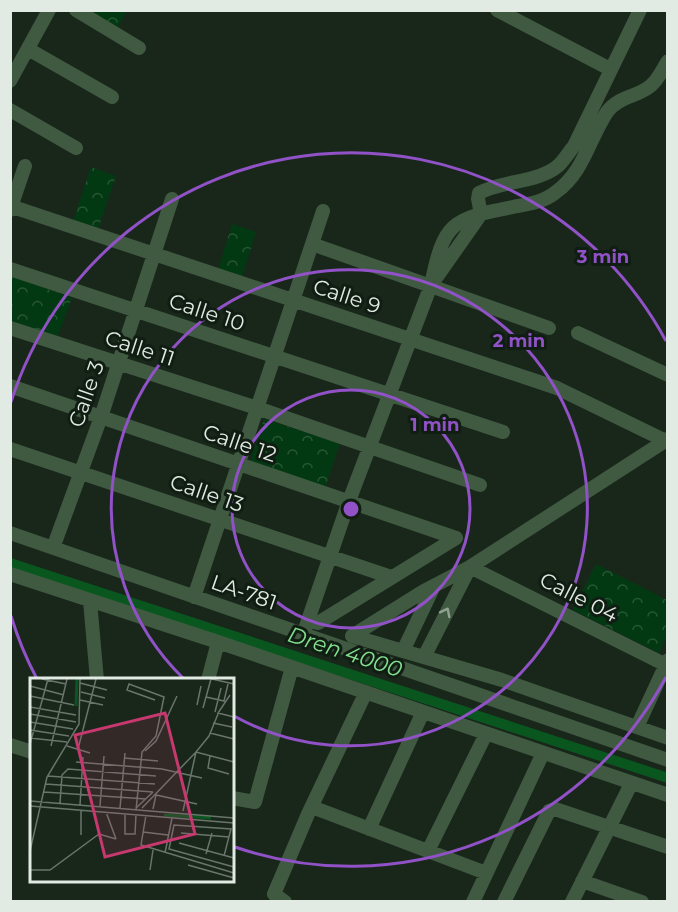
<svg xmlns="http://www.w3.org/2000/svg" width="678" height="912" font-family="Montserrat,sans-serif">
<defs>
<pattern id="park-crowns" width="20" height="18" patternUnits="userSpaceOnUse" patternTransform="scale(1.5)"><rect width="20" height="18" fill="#033912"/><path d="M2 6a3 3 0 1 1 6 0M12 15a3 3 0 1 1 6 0" fill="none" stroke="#275634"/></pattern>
</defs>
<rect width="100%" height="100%" fill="#19271b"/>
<path fill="url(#park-crowns)" d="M89,11H127L118,27Z
M91,167L116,176L98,229L73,221Z
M232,224L256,232L242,277L218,270Z
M11,276L72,298L57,338L11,323Z
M264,419L340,443L325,488L249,464Z
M596,564L667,600V635L659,653L573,610Z"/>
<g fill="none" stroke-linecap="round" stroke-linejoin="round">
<path stroke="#09571f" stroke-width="10" d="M10,563L668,778"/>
<path stroke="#405a42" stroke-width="14" d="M76,10L139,48
M497,10L610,69
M28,49L112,97
M10,81L49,10
M10,110L76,148
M10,206L557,388L668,442
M10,210L25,166
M312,244L549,328
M10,269L503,432
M436,278L481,214L478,199L479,193C503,180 539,183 559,165C564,160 569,152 574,146L640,10
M10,328L257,408L480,485
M578,333L668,375
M10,386L456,538
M10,449L391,577
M10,533L668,760
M53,548L101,417L172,199
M10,574L218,642L668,795
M194,597L323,211
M90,601L97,680
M308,620L318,623L456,538
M303,635L349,501L431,285C444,222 451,219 513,207C528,204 544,202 556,192C584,172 589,139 607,112C618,97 636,97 649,87C658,81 662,70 668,61
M352,636L424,591L470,567L668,439
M352,636L502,680L668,738
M403,651L434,586
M424,657L470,567L668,666
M208,680L218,642
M637,727L668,660
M10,745L32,752
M232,798L255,802L292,667
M312,807L486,873
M369,829L423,712
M428,851L486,734
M582,881L642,902
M285,902L274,894L308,814L366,692
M473,902L543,753
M504,902L549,811L555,809L668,847
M572,902L631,784"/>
</g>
<defs><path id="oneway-chevron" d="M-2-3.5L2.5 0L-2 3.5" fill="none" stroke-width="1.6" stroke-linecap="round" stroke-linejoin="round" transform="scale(1.5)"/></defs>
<use stroke="#91a292" href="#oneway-chevron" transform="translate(446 612) rotate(-63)"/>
<g fill="none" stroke="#9052c6" stroke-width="3">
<circle cx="351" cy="509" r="119"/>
<path d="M184 679A238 238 0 1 1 234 716"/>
<path d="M666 677A357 357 0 0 1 235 847M37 679A357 357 0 0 1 11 616M11 402A357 357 0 0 1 666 341"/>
</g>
<g text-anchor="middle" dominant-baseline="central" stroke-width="6" stroke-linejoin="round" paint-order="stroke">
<g font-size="21" fill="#e2ebe3" stroke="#101d12">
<text transform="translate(347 296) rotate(18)">Calle 9</text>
<text transform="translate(207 312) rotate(18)">Calle 10</text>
<text transform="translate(140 348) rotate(18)">Calle 11</text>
<text transform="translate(86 394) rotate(-71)">Calle 3</text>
<text transform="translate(240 443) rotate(19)">Calle 12</text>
<text transform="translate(207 493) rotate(19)">Calle 13</text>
<text transform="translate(244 592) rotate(19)">LA-781</text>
<text transform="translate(579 597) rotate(27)">Calle 04</text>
</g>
<g font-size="22" font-style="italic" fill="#82de8e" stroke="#101d12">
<text transform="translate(345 652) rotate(18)">Dren 4000</text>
</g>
</g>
<g transform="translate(30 678)">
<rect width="204" height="204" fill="#19271b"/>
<path fill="none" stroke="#09571f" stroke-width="3" d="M46,28L47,1M134,137L181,140"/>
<path fill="none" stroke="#69756b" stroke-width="1.5" d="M12,1L36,6M182,1L204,6M50,5L77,12M0,8L34,17M51,14L75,20M200,17L188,35L204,39M0,18L44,27M176,19L194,23L198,6M50,22L73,27M167,27L171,8M0,29L46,37M173,30L181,1M185,34L191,10M0,36L46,44M0,44L43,51M183,45L202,49M0,52L39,58M180,55L204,61M0,60L37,64M0,66L18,1M21,68L37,1M37,68L60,75M48,71L66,1M115,73L126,63L147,18M180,78L178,90L199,96M94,80L128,83M46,84L132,91L172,100M18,98L125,106M16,106L123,114M14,114L116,121M0,123L204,140M30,125L32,97L38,91L126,98M50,127L53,79M0,128L204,145M70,128L74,78M90,130L95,75M106,130L123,114M112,130L166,74L204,84M123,131L126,117L167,126M51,132V157M106,132L112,74L126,58L134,19L99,6L97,12L125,22M153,133L166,74L179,58L188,36M76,134L86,161M95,136V156H105L106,136M116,137L111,167L204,195M113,154L138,157M151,155L199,159M149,165L204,180M0,173L17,99L49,46L50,1M135,175L142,140M176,176L182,155M194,178L201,151L144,147L139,171L204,189M158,187L204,200M0,192H20L69,156L86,161M120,192L123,172"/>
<path fill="#c7386f" fill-opacity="0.15" stroke="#c7386f" stroke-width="3" d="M135,35L165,156L75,179L45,57Z"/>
<rect width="204" height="204" fill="none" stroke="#e2ebe3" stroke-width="3"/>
</g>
<circle cx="351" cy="509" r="9" fill="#9052c6" stroke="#101d12" stroke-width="3"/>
<g font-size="18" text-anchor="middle" font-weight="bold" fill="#9052c6" stroke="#101d12" stroke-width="6" stroke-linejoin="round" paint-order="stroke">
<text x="603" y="263">3 min</text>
<text x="519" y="347">2 min</text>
<text x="435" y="431">1 min</text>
</g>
<rect width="678" height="912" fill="none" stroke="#e2ebe3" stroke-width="24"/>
</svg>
